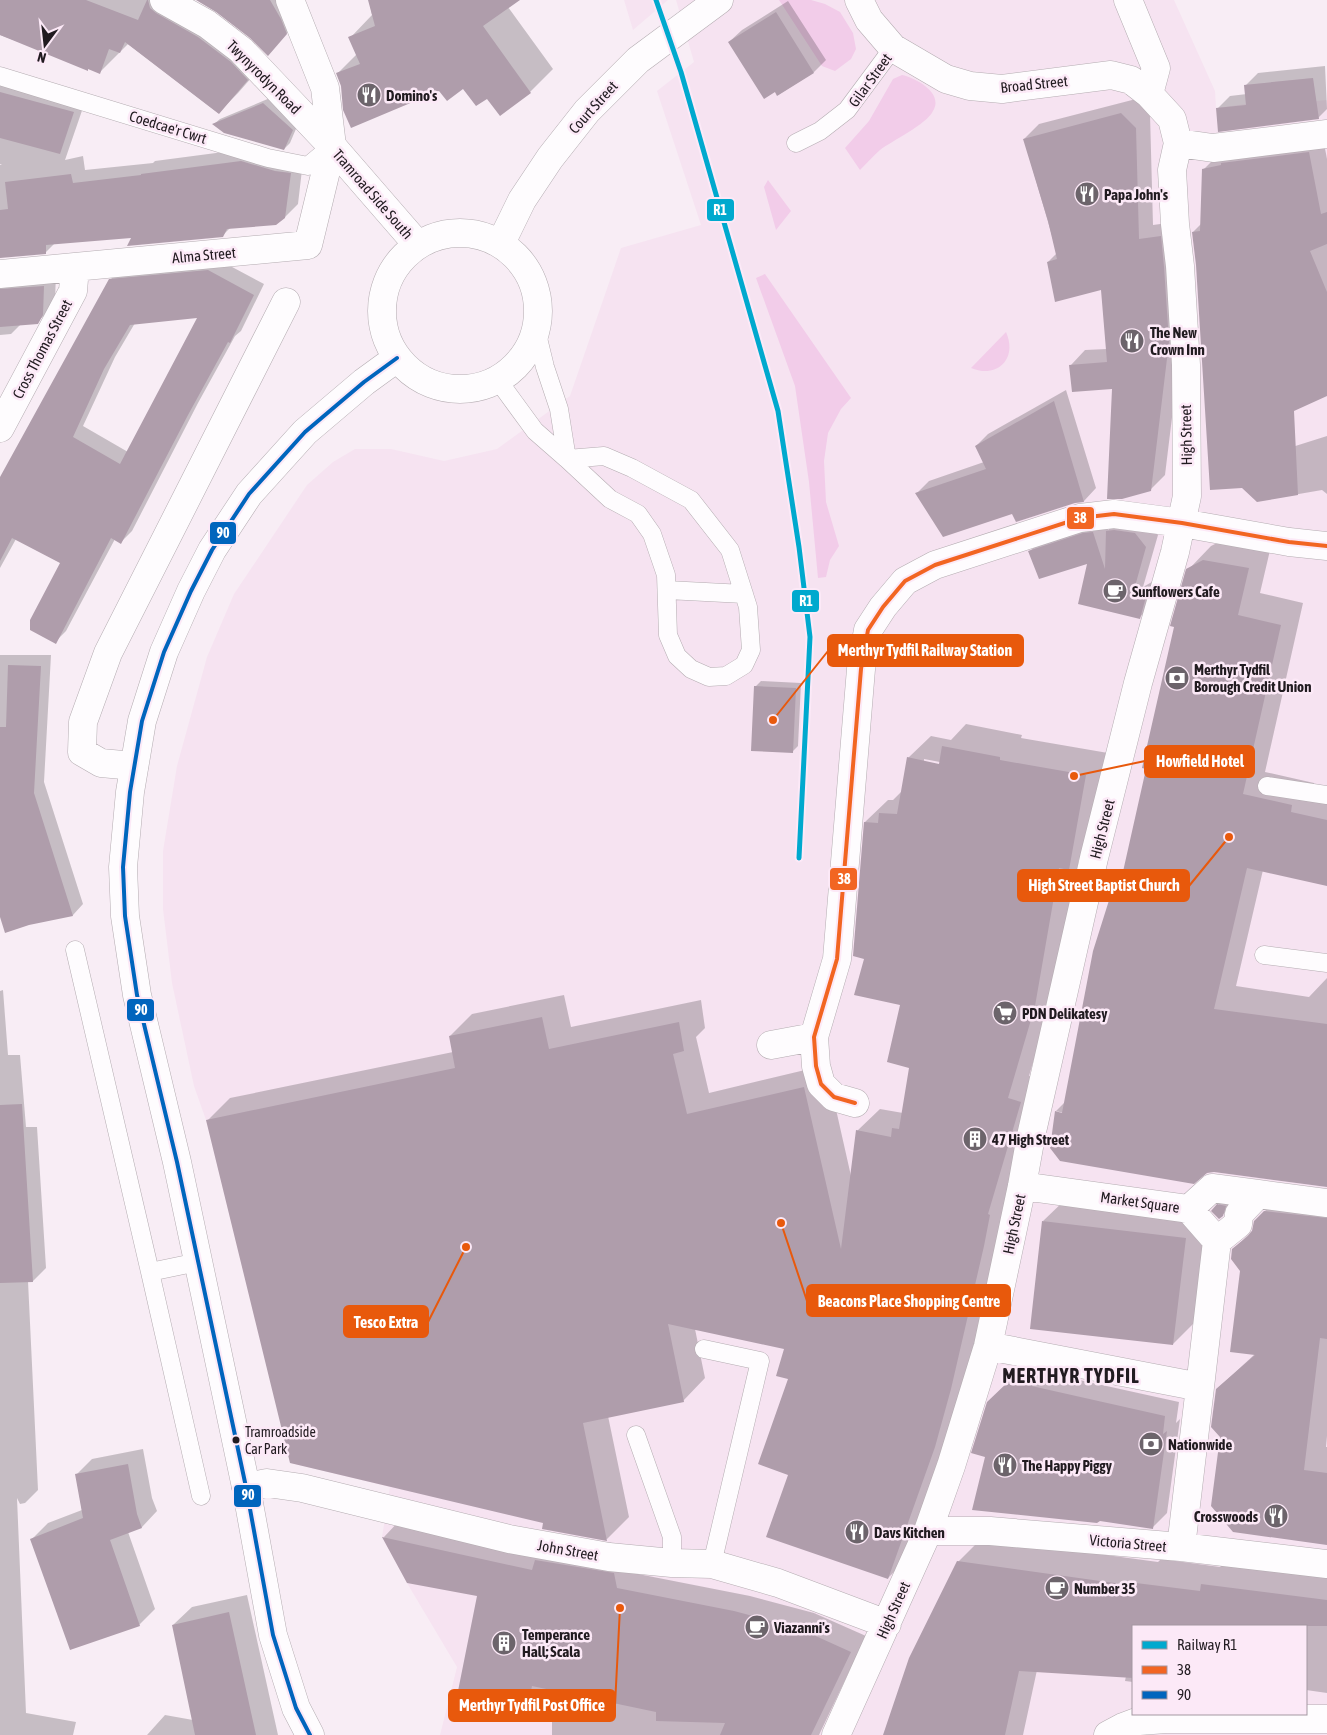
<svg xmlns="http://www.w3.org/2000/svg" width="1327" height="1735" font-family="'Asap Condensed',sans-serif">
<rect width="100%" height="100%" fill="#f8edf5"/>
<path fill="#f6e3f1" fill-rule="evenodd" d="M624,0H668L633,30Z
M676,0H1174L1215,91L1216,108L1246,104L1244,85L1313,78L1316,101L1327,100V1735H440L457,1667L407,1583L382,1537L390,1487L291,1463L206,1120L194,1086L172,983L163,909V851L177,766L207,657L234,594L307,485L333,462L355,449H391L444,461L497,449L570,396L621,248L701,225L657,91L694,62ZM1133,1626H1306V1714H1133Z"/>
<path fill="#f2cce9" d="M779,0H811L825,4L840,12L853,33L856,49L851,59L835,71L822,66Z
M902,75C916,78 944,93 933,111C926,125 893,140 880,150C873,156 867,163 860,170L845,148L869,121L893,79Z
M768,180L791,211L776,230L764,187Z
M765,274L851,398L841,409L828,433L824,461L826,502L839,546L830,560L826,577L818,578L809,482L795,386L756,278Z
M1006,332C1018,359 997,379 971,368Z"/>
<path fill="#0003" fill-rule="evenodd" d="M0,0H187L267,60L238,93L218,113L128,44L100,72L0,35Z
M198,0H287L297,22L268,54L251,37L217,10Z
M369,0H518L508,7L553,69L530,92L500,114L487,97L464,87L440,90L342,86L337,74L357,54L350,38L372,15Z
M788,1L826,60L814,72L778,95L729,42L742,30Z
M1325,66L1327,109L1318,118L1218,108L1230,96L1247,94L1246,85L1258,73Z
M0,76L86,99L65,160L83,156L85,170L153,163L155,161L254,148L303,161L298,204L285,217L231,227L222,236L134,237L55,243L45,253L0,257V165H2L0,164Z
M270,98L298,124L290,143L284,149L214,124L220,119Z
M1136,99L1150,114L1153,225L1175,222L1183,327L1165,475L1150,490L1113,387L1071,365L1085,350L1107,349L1102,289L1048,262L1057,253L1024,139L1039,124Z
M1323,138L1327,159V395L1197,265L1193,232L1201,224L1203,170L1218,155Z
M219,260L264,284L241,331L235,336L198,403L132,531L121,542L115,539L66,631L55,642L61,563L16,539L0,568V480L110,280L121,269ZM199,317L128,452L83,426L115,357L135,323Z
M0,270L56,273L55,301L51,309L37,322L21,324L11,334L0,335Z
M1066,390L1096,488L1084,501L1013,512L917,493L929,481L984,462L976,446L988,434Z
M1327,436V494L1322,490L1258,501L1242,463Z
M1120,519L1148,521L1158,535L1143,587L1159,578L1152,605L1140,617L1089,562L1029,552L1042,539L1106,521L1108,530Z
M1227,538L1271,546L1260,593L1303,603L1265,772L1314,783L1313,790L1327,793V884L1263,870L1236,986L1309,997L1327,978V1186L1056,1111L1065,1102L1118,875L1126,868L1188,570L1211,546Z
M0,655H51L44,782L83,904L73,915L0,914Z
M761,681L801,683L798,746L792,752L755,687Z
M966,724L1022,735L1021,738L1108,753L1091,846L1079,859L1057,982L1029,1076L1043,1080L973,1365L910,1556L888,1578L789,1378L785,1348L695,1329L705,1378L683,1401L608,1416L629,1517L607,1539L543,1528L545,1522L208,1120L230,1098L453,1052L450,1036L472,1014L564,995L571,1027L701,1000L705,1028L696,1037L709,1093L826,1065L851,1176L857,1131L880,1109L903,1113L910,1067L902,1004L866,958L865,822L888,800H893L902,791L908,758L931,736L951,740ZM924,759L945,763V766L924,762Z
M3,990L8,1055H20L26,1127H37L46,1268L33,1281H28L38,1490L25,1503L20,1504L17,1498L26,1713L76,1722L73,1735H0V991Z
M1288,1188L1327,1193V1436L1326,1447H1327V1543L1222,1437L1217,1389L1255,1354L1241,1270L1233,1250L1254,1229L1255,1221Z
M1067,1198L1209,1214L1197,1320L1173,1344L1043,1221Z
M1224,1199L1231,1200L1229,1209L1222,1215L1213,1211Z
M1025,1368L1179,1402L1176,1423L1180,1419L1167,1513L1152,1528L986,1456L1003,1388Z
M143,1449L152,1498L157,1511L142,1527L128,1532L155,1609L139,1625L32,1539L48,1523L82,1510L76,1475L92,1459Z
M399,1521L633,1573L750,1596L814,1613L866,1636L819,1735H552V1708L460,1690L479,1595L408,1582L384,1537Z
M982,1538L1158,1562L1161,1559L1220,1567L1226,1561L1327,1573V1693L1306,1690V1626H1133V1682L1125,1681L1126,1676L1037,1670L1023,1735H884L958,1562Z
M247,1595L278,1735H147L165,1715L193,1720L173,1625L192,1607Z"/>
<path fill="#af9dab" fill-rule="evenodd" d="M0,0H86L138,20L147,0H148L150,8L156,13L198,37L231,62L248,80L219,114L125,42L120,53L109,49L100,74L88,69V71L0,35Z
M196,0H270L281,19L287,34L268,56L250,38L216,12Z
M368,0H520L483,26L531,93L500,116L487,99L476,106L463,89L447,101L439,91L351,128L343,110L341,86L336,73L360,64L348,37L375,26Z
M776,12L814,73L777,96L775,92L764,99L728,42Z
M1313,78L1319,119L1218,132L1216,108L1246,105L1244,85Z
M0,92L74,112L60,154L0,138Z
M263,103L293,130L284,150L224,133L212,124Z
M1121,113L1136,128L1139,239L1161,236L1164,267L1169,342L1151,491L1122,499H1107L1112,389L1072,392L1069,365L1107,362L1101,290L1055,302L1047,262L1057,259L1048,221L1023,139Z
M1309,152L1321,214L1327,212V244L1310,251L1327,292V396L1294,411L1298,495L1257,502L1242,488L1210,490L1196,265L1192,232L1200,231L1202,169L1221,165V163Z
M241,161L275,171L291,173L285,218L276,225L227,229L223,237L127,246L131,238L46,245V254L0,258V210L8,209L5,182L71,174L73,183L141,175V174Z
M208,270L254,295L230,343L228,342L188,415L121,544L111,538L56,644L30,630V620L60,563L12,538L0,561V477L109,279ZM197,318L120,464L73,437L104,369L130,325Z
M44,286L43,315L38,324L0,327V289Z
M1054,401L1084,502L1075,503L1016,522L1012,514L943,537L915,493L986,469L975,446Z
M1114,530L1135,533L1146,547L1132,597L1148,589L1140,619L1078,604L1087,564L1039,579L1028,551L1083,533L1093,532L1105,569L1106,531Z
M1203,560L1249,568L1238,615L1281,625L1243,794L1292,805L1291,812L1327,820V886L1247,868L1214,1009L1327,1024V1187L1214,1172L1207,1173L1194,1184L1060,1161L1050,1148L1055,1111L1062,1113L1093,951L1117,875L1122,876L1146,769L1142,768L1174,627L1170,626L1186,569Z
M8,665L41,666L34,793L73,916L29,925L5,933L0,917V727H6Z
M754,686L796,688L793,753L751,751Z
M942,746L1000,757V760L1086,775L1069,870L1059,868L1035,1006L1008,1098L1021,1102L988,1214L990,1215L984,1246L951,1389L935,1447L888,1579L766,1537L788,1475L758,1464L788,1379L776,1376L784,1349L668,1324L684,1402L583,1423L607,1541L542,1529L543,1523L290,1463L206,1120L455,1068L449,1036L542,1017L549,1049L679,1022L684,1051L673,1054L687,1114L804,1087L841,1249L856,1130L891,1137L892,1128L899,1129L909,1068L887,1062L900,1005L854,995L864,959L853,956L864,822L878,823L879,813L897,814L907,757L939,764Z
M22,1104L33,1282L0,1283V1105Z
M1217,1204L1226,1206L1223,1216L1219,1219L1211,1211Z
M1264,1211L1327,1218V1339L1320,1338L1304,1470L1327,1473V1545L1233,1532L1211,1506L1220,1437L1211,1427L1216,1389L1255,1355L1230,1352L1240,1271L1231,1259L1232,1249L1248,1236L1252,1231L1254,1221Z
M1042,1221L1186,1238L1173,1345L1030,1329Z
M1009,1381L1165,1416L1163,1434L1167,1431L1153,1529L1100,1521L1097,1523L972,1510L985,1457L971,1453L987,1402Z
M128,1464L137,1514L142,1528L110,1540L140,1626L70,1650L30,1539L83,1518L75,1474Z
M382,1537L532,1570L535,1560L614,1573L617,1588L734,1611L798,1628L851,1652L811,1735H720L725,1723L656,1721V1712L532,1686L528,1705L458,1691L477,1596L407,1583Z
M957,1561L1136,1586V1583L1200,1591L1201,1584L1327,1600V1626H1133V1678L1019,1671L1005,1735H883L909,1658Z
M229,1612L256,1735H195L172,1625Z"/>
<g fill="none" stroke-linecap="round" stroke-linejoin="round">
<defs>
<path id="lane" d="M0,76L268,158L308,166L332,146
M796,143L820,131L847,110L893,48
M497,379L535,431L567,459L559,409L545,367L536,330
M604,456L632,468L691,500L730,550L748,607L751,650L744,665L726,676L709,677L691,669L677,656L668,635L666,575L652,534L638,514L610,499L567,459Z
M667,590L744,594
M1267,786L1327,795
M75,950L150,1272L201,1496
M1264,955L1327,963
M150,1272L198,1262
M704,1349L760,1361L712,1564
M636,1435L672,1537V1563"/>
<path id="street" d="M1128,0L1156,68L1149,94
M1178,143L1213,148L1327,134
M0,274L308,245L332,146L325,88L290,0
M0,428L73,291L75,267
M134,766L101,763L82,752L83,722L108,653L286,302
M771,1045L814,1037
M855,1103L834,1097L821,1084L816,1066L814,1037L837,959L861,669L868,630L883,607L905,581L935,565L1080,518L1114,514L1182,523L1289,542L1327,546
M1189,1209L1212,1188L1258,1194
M1217,1241L1238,1224L1239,1214L1258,1194L1327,1203
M988,1346L1200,1387L1217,1241L1189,1209L1022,1186
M246,1487L267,1483L302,1488L509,1539L609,1557L672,1563L712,1564L778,1583L887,1624
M928,1531H990L1181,1547L1327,1564
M1181,1547L1200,1387
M836,1735L928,1531L951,1466L988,1346L1022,1186L1031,1136L1094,858L1138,683L1175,552L1187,496L1186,365L1180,266L1175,224L1172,170L1178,143L1172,119L1149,94L1131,80L1111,75L1002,89L970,86L946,79L893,48L869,20L859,0
M1108,1735L1123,1727L1139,1721L1166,1719H1327"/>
<path id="secondary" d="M164,0L207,24L241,50L332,146L417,244
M382 311a78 78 0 1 1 156 0a78 78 0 1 1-156 0Z
M501,243L522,200L550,158L587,111L638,60L719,0
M310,1735L296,1708L273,1635L246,1487L177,1162L137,995L125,916L123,867L130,792L142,721L164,652L191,591L212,550L249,494L305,432L364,382L397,358"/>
</defs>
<use href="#lane" stroke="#b4acb1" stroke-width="19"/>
<use href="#street" stroke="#b4acb1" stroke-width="29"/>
<use href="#secondary" stroke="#b4acb1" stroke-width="29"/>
<use href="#lane" stroke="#fefcfe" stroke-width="18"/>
<use href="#street" stroke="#fefcfe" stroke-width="28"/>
<use href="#secondary" stroke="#fefcfe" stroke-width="28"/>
<defs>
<path id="rail" d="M799,858L806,726"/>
</defs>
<use href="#rail" stroke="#c0bdbf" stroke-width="5.5"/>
<use href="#rail" stroke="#fce9f7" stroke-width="4" stroke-dasharray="11" stroke-linecap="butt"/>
<defs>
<path id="bus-1" d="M855,1103L834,1097L821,1084L816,1066L814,1037L837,959L861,669L868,630L883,607L905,581L935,565L1080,518L1114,514L1182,523L1289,542L1327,546"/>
<path id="bus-2" d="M310,1735L296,1708L273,1635L246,1487L177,1162L137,995L125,916L123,867L130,792L142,721L164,652L191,591L212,550L249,494L305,432L364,382L397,358"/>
</defs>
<use href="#bus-1" stroke="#fce9f7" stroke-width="8"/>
<use href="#bus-2" stroke="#fce9f7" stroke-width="8"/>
<use href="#bus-1" stroke="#f26522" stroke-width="4"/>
<use href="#bus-2" stroke="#0065bd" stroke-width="4"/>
<defs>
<path id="rail-1" d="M656,0L681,72L778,411L799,547L810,637L799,858"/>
</defs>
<use href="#rail-1" stroke="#fce9f7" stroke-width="9"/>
<use href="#rail-1" stroke="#00a9ce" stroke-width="5"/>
</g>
<defs>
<symbol id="restaurant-disc" viewBox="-11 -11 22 22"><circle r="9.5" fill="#6c646b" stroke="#fce9f7"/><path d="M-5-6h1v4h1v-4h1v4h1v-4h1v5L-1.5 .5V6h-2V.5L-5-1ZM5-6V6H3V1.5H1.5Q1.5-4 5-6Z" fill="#fff"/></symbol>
<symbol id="cafe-disc" viewBox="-11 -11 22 22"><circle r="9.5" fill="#6c646b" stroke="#fce9f7"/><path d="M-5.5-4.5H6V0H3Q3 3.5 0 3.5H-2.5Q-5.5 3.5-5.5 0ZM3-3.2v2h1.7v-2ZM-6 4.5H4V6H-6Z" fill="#fff"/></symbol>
<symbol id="bank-disc" viewBox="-11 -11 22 22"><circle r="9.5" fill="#6c646b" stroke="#fce9f7"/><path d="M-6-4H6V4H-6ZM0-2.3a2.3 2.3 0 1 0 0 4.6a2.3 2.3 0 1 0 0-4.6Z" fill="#fff"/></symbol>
<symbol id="supermarket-disc" viewBox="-11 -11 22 22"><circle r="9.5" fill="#6c646b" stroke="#fce9f7"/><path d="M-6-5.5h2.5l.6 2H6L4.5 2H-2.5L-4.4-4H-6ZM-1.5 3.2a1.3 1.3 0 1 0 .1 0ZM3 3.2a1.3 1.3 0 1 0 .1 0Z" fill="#fff"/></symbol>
<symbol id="building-disc" viewBox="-11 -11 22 22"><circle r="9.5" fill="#6c646b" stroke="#fce9f7"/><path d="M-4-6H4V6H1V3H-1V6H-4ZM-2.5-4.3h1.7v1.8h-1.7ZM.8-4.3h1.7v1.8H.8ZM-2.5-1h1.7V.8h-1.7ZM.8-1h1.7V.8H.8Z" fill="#fff"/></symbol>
</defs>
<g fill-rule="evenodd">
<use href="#restaurant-disc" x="355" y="81" width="28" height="28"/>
<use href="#restaurant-disc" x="1073" y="180" width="28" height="28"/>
<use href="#restaurant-disc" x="1118" y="327" width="28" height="28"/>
<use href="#cafe-disc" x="1101" y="577" width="28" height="28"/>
<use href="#bank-disc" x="1163" y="664" width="28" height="28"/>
<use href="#supermarket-disc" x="991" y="999" width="28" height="28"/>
<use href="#building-disc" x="961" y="1125" width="28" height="28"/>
<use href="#bank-disc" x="1137" y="1430" width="28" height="28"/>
<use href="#restaurant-disc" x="991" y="1451" width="28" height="28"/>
<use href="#restaurant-disc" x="1262" y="1502" width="28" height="28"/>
<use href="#restaurant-disc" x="843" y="1518" width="28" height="28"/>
<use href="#cafe-disc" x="1043" y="1574" width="28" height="28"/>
<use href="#cafe-disc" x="743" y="1613" width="28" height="28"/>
<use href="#building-disc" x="490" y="1629" width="28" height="28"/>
</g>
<circle fill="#211b20" stroke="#fce9f7" stroke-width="2" cx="236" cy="1440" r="4.5"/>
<g text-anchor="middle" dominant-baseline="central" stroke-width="5" stroke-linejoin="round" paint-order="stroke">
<g font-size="14" fill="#211b20" stroke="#fce9f7" text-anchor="start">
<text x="245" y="1432">Tramroadside<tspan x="245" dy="17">Car Park</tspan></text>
</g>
<g font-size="15" fill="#211b20" stroke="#fce9f7">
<text transform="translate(264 77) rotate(45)">Twynyrodyn Road</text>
<text transform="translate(870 80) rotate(-54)">Gilar Street</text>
<text transform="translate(1034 84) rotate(-6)">Broad Street</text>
<text transform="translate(593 107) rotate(-48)">Court Street</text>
<text transform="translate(168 127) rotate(17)">Coedcae'r Cwrt</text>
<text transform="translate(373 194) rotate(49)">Tramroad Side South</text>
<text transform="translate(204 255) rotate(-5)">Alma Street</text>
<text transform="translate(42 349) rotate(-62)">Cross Thomas Street</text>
<text transform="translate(1186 435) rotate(-91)">High Street</text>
<text transform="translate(1102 829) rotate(-76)">High Street</text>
<text transform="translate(1140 1202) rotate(8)">Market Square</text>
<text transform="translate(1014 1224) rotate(-78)">High Street</text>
<text transform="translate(1128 1543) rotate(5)">Victoria Street</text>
<text transform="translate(568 1550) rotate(10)">John Street</text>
<text transform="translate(893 1610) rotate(-66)">High Street</text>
</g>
<g font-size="15" font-weight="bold" fill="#211b20" stroke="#fce9f7" text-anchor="start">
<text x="386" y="95">Domino's</text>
<text x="1104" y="194">Papa John's</text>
<text x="1150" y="332">The New<tspan x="1150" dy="17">Crown Inn</tspan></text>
<text x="1132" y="591">Sunflowers Cafe</text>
<text x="1194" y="669">Merthyr Tydfil<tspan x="1194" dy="17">Borough Credit Union</tspan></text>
<text x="1022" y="1013">PDN Delikatesy</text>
<text x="992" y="1139">47 High Street</text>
<text x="1168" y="1444">Nationwide</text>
<text x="1022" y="1465">The Happy Piggy</text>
<text x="1258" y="1516" text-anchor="end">Crosswoods</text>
<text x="874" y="1532">Davs Kitchen</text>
<text x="1074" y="1588">Number 35</text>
<text x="774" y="1627">Viazanni's</text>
<text x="522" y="1634">Temperance<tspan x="522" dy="17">Hall; Scala</tspan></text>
</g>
<g font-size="20" font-weight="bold" letter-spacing="1" fill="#211b20" stroke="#fce9f7">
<text x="1071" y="1375">MERTHYR TYDFIL</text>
</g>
</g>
<path fill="none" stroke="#e8590c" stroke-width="2" d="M773 720L828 651M1074 776L1145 761M1229 837L1189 886M781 1223L807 1301M466 1247L428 1322M620 1608L615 1705"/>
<g fill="#e8590c" stroke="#fce9f7" stroke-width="2">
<circle cx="773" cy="720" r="5"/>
<circle cx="1074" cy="776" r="5"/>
<circle cx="1229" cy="837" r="5"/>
<circle cx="781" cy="1223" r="5"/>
<circle cx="466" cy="1247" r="5"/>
<circle cx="620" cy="1608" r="5"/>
</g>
<g fill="#e8590c" stroke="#e8590c" stroke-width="2">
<rect x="828" y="635" width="195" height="31" rx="5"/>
<rect x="1145" y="746" width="109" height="31" rx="5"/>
<rect x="1018" y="870" width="171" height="31" rx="5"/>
<rect x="807" y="1285" width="203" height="31" rx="5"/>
<rect x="344" y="1306" width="84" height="31" rx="5"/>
<rect x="449" y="1690" width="166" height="31" rx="5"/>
</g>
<g font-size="16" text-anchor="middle" font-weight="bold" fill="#fff">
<text x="925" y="656">Merthyr Tydfil Railway Station</text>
<text x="1200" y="767">Howfield Hotel</text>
<text x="1104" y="891">High Street Baptist Church</text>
<text x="909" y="1307">Beacons Place Shopping Centre</text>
<text x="386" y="1328">Tesco Extra</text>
<text x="532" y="1711">Merthyr Tydfil Post Office</text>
</g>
<g stroke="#fce9f7" stroke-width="2">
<rect x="706" y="198" width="29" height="24" rx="5" fill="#00a9ce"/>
<rect x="1066" y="506" width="29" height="24" rx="5" fill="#f26522"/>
<rect x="209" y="521" width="28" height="24" rx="5" fill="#0065bd"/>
<rect x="791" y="589" width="29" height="24" rx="5" fill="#00a9ce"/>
<rect x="829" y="867" width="29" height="24" rx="5" fill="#f26522"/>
<rect x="126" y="998" width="29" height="24" rx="5" fill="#0065bd"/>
<rect x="233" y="1484" width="29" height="24" rx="5" fill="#0065bd"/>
</g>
<g font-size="14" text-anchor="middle" font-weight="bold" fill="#fff">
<text x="720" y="215">R1</text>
<text x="1080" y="523">38</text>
<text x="223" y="538">90</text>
<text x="806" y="606">R1</text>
<text x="844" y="884">38</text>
<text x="141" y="1015">90</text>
<text x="248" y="1500">90</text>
</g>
<rect x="1132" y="1625" width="175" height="90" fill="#fce9f7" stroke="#a497a1"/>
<rect x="1142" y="1641" width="25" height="8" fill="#00a9ce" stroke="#a497a1"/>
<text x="1177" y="1650" font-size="15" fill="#211b20">Railway R1</text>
<rect x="1142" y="1666" width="25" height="8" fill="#f26522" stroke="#a497a1"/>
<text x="1177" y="1675" font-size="15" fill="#211b20">38</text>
<rect x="1142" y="1691" width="25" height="8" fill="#0065bd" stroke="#a497a1"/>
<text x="1177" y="1700" font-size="15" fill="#211b20">90</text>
<g transform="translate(45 45) rotate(195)" stroke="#fce9f7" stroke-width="4" paint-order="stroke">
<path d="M0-4L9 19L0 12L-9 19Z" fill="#211b20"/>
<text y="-8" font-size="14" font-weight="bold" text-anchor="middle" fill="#211b20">N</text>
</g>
</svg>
